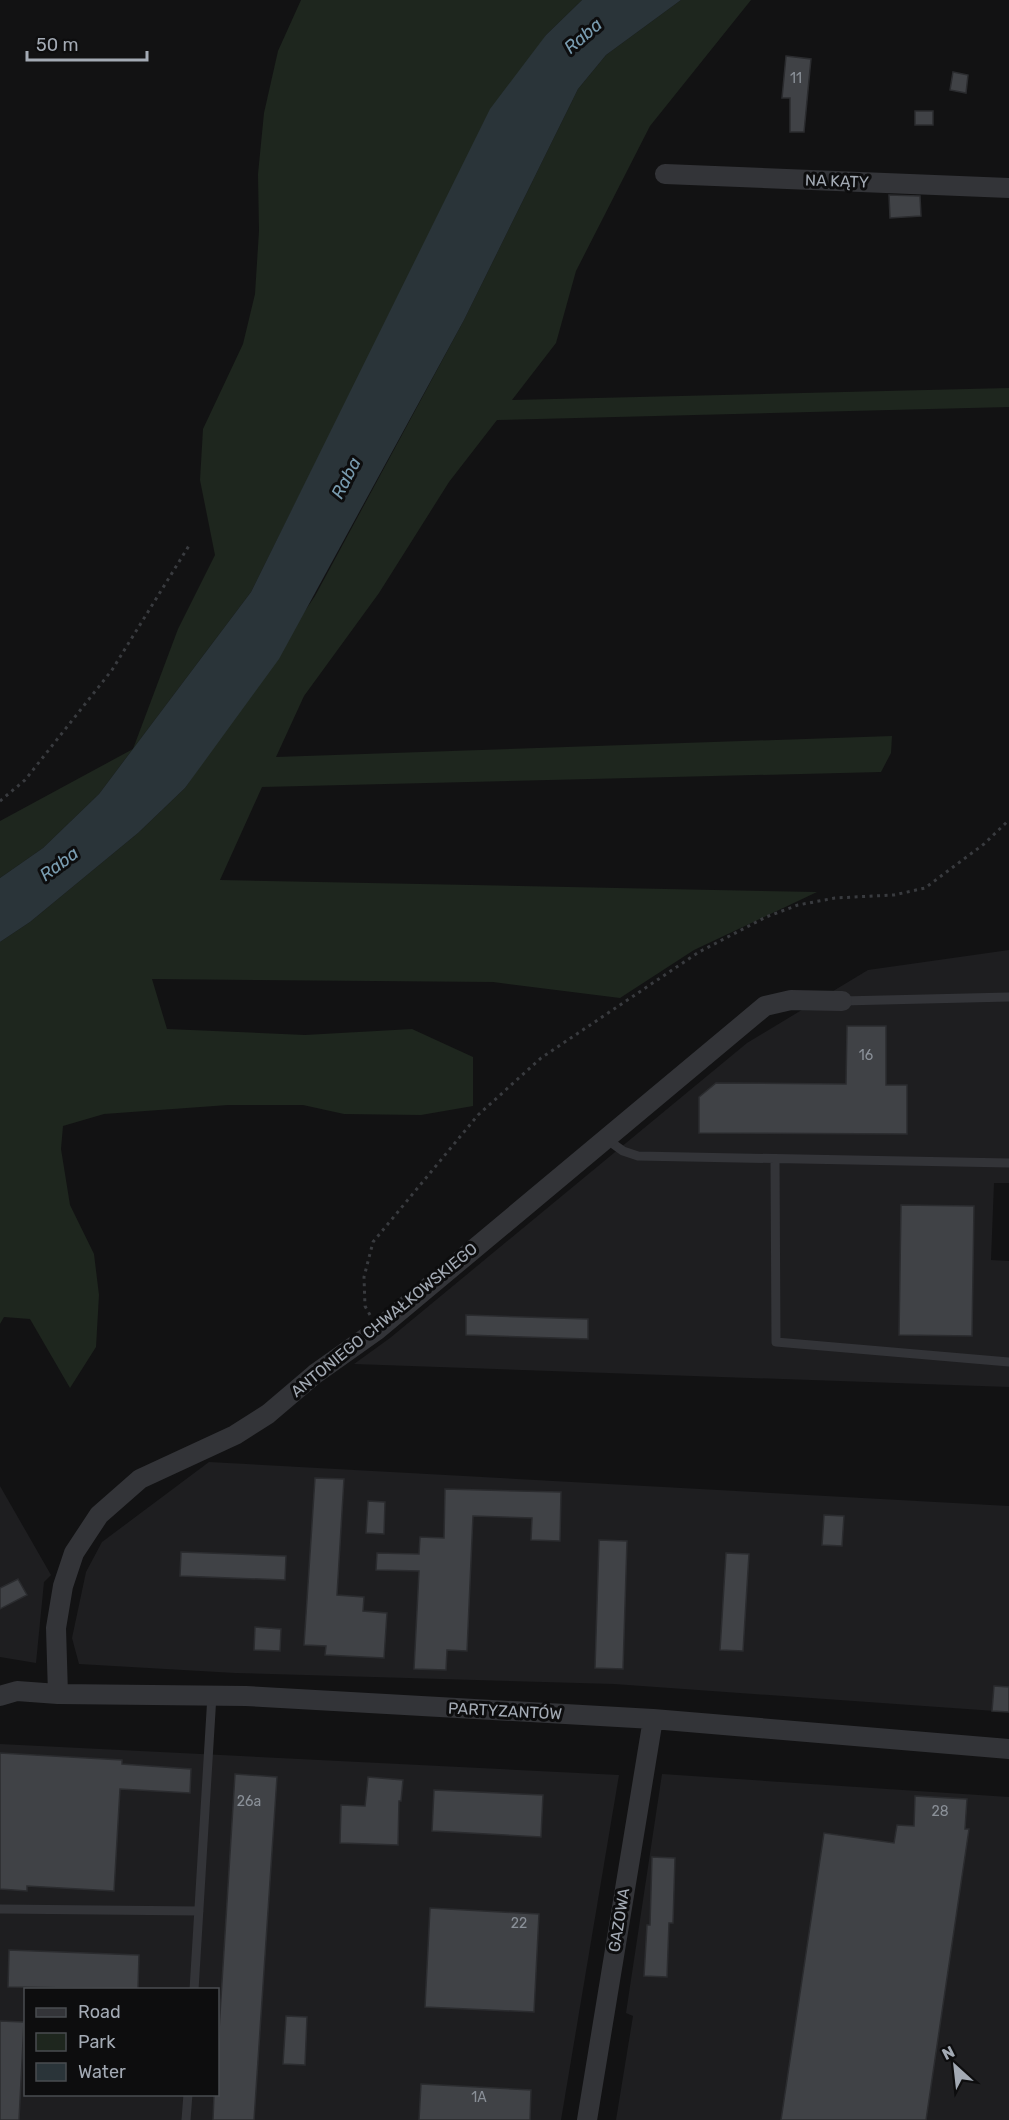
<svg xmlns="http://www.w3.org/2000/svg" width="1009" height="2120" font-family="Rubik,sans-serif">
<rect width="100%" height="100%" fill="#121213"/>
<path fill="#1e1e20" fill-rule="evenodd" d="M1009,950V1183H994L991,1260L1009,1261V1387L354,1364L390,1338L747,1043L868,970Z
M209,1462L1009,1506V1712L614,1684L235,1673L79,1664L72,1638L86,1572L102,1542Z
M0,1486L51,1575L44,1582L36,1663L0,1657Z
M0,1744L619,1775L561,2120H0ZM26,1990H218V2094H26Z
M662,1774L1009,1797V2120H616L633,2016L626,2013Z"/>
<path fill="#1e261e" d="M301,0H582L546,35L438,218L251,592L99,794L43,848L0,878V821L133,749L178,629L215,555L200,480L203,429L243,344L255,294L259,231L258,174L264,113L278,51Z
M681,0H751L650,126L576,271L556,343L512,400L1009,388V407L497,420L449,482L379,593L304,696L276,757L892,736L891,753L881,772L262,787L220,880L817,892L694,950L620,998L493,982L152,979L167,1029L305,1035L412,1029L473,1057V1106L421,1115L344,1114L303,1105H228L104,1114L63,1126L61,1149L70,1205L94,1254L99,1295L96,1347L70,1388L30,1319L4,1317L0,1324V942L30,922L138,833L185,788L315,596L464,320L578,89L606,55Z"/>
<path fill="#2a3439" d="M582,0H681L606,55L578,89L464,320L279,659L185,788L138,833L30,922L0,942V878L43,848L99,794L251,592L490,109L546,35Z"/>
<path fill="#404246" stroke="#2b2c2f" stroke-width="1.5" d="M786,56L811,59L804,132H790V98H782Z
M953,72L968,75L966,93L950,90Z
M915,111H933V125H915Z
M889,195L920,196L921,216L890,218Z
M847,1026H886V1085H907V1134L699,1133V1097L716,1083L846,1084Z
M901,1205L974,1206L972,1336L899,1335Z
M466,1315L588,1319V1339L466,1335Z
M315,1478L344,1479L337,1595L364,1597L363,1611L387,1613L384,1658L325,1655L326,1646L304,1645Z
M445,1489L561,1492L560,1541L531,1540L532,1518L473,1516L467,1651L447,1650L446,1670L414,1669L419,1571L376,1570L377,1553L419,1554L420,1537L444,1538Z
M368,1501L385,1502L384,1534L366,1533Z
M824,1515L844,1516L842,1546L822,1545Z
M599,1540L627,1541L623,1669L595,1668Z
M181,1552L286,1556L285,1580L180,1576Z
M726,1553L749,1554L743,1651L720,1650Z
M18,1579L27,1595L0,1609V1588Z
M255,1627L281,1629L280,1651L254,1650Z
M994,1686L1009,1687V1712L992,1711Z
M0,1753L122,1760V1764L191,1769L190,1793L120,1789L114,1891L27,1886V1891L0,1889Z
M235,1774L277,1777L254,2120H213L214,2094H218V2046Z
M368,1777L403,1780L401,1801H399L398,1845L340,1843L341,1805L365,1806Z
M434,1790L543,1795L541,1837L432,1831Z
M915,1796L967,1799L965,1829H969L926,2120H781L824,1833L894,1843L897,1825L914,1826Z
M652,1857L675,1858L673,1923H669L667,1977L644,1976L647,1925H650Z
M430,1908L539,1914L534,2012L425,2007Z
M9,1950L139,1955L138,1989L8,1987Z
M286,2016L307,2017L305,2065L283,2064Z
M0,2021L24,2022L19,2120H0Z
M421,2084L531,2090L530,2120H419Z"/>
<g fill="none" stroke-linecap="round" stroke-linejoin="round">
<path stroke="#393b3f" stroke-width="3" stroke-dasharray="3 4.5" stroke-linecap="butt" d="M0,801L25,780L112,670L190,544
M370,1315L365,1306L364,1277L373,1242L478,1115L541,1058L699,952L766,917L798,905L835,898L894,895L925,888L984,844L1009,820"/>
<path stroke="#333438" stroke-width="9" d="M842,1001L1009,997
M605,1138L623,1151L638,1156L1009,1163
M775,1159L776,1342L1009,1362
M0,1909L199,1911
M194,1990L212,1695
M186,2120L188,2094"/>
<path stroke="#333438" stroke-width="20" d="M665,174L1009,188
M58,1694L56,1628L63,1586L74,1553L99,1515L140,1479L235,1435L268,1414L315,1374L377,1330L765,1006L791,1000L842,1001
M0,1696L17,1691L58,1694L246,1696L653,1719L1009,1749
M587,2120L653,1719"/>
</g>
<g text-anchor="middle" dominant-baseline="central" stroke-width="6" stroke-linejoin="round" paint-order="stroke">
<g font-size="14" fill="#8a9098">
<text x="796" y="78">11</text>
<text x="866" y="1055">16</text>
<text x="249" y="1801">26a</text>
<text x="940" y="1811">28</text>
<text x="519" y="1923">22</text>
<text x="479" y="2097">1A</text>
</g>
<g font-size="16" fill="#a3aab4" stroke="#0d0d0e">
<text transform="translate(837 181) rotate(2)">NA KĄTY</text>
<text transform="translate(384 1320) rotate(-39)">ANTONIEGO CHWAŁKOWSKIEGO</text>
<text transform="translate(505 1711) rotate(3)">PARTYZANTÓW</text>
<text transform="translate(619 1920) rotate(-81)">GAZOWA</text>
</g>
<g font-size="18" font-style="italic" fill="#799cb0" stroke="#0d0d0e">
<text transform="translate(583 36) rotate(-41)">Raba</text>
<text transform="translate(346 478) rotate(-63)">Raba</text>
<text transform="translate(59 864) rotate(-37)">Raba</text>
</g>
</g>
<rect x="24" y="1988" width="195" height="108" fill="#0d0d0e" stroke="#494c50" stroke-width="1.5"/>
<rect x="36" y="2008" width="30" height="9" fill="#333438" stroke="#494c50" stroke-width="1.5"/>
<text x="78" y="2018" font-size="18" fill="#a3aab4">Road</text>
<rect x="36" y="2033" width="30" height="18" fill="#1e261e" stroke="#494c50" stroke-width="1.5"/>
<text x="78" y="2048" font-size="18" fill="#a3aab4">Park</text>
<rect x="36" y="2063" width="30" height="18" fill="#2a3439" stroke="#494c50" stroke-width="1.5"/>
<text x="78" y="2078" font-size="18" fill="#a3aab4">Water</text>
<g transform="translate(955 2066) rotate(333)" stroke="#0d0d0e" stroke-width="4.5" paint-order="stroke">
<path d="M0-4.5L10 22L0 15L-10 22Z" fill="#a3aab4"/>
<text y="-9" font-size="16" font-weight="bold" text-anchor="middle" fill="#a3aab4">N</text>
</g>
<path d="M27 51v9h120v-9" fill="none" stroke="#a3aab4" stroke-width="3"/>
<text x="36" y="51" font-size="18" fill="#a3aab4" stroke="#0d0d0e" stroke-width="4.5" paint-order="stroke">50 m</text>
</svg>
